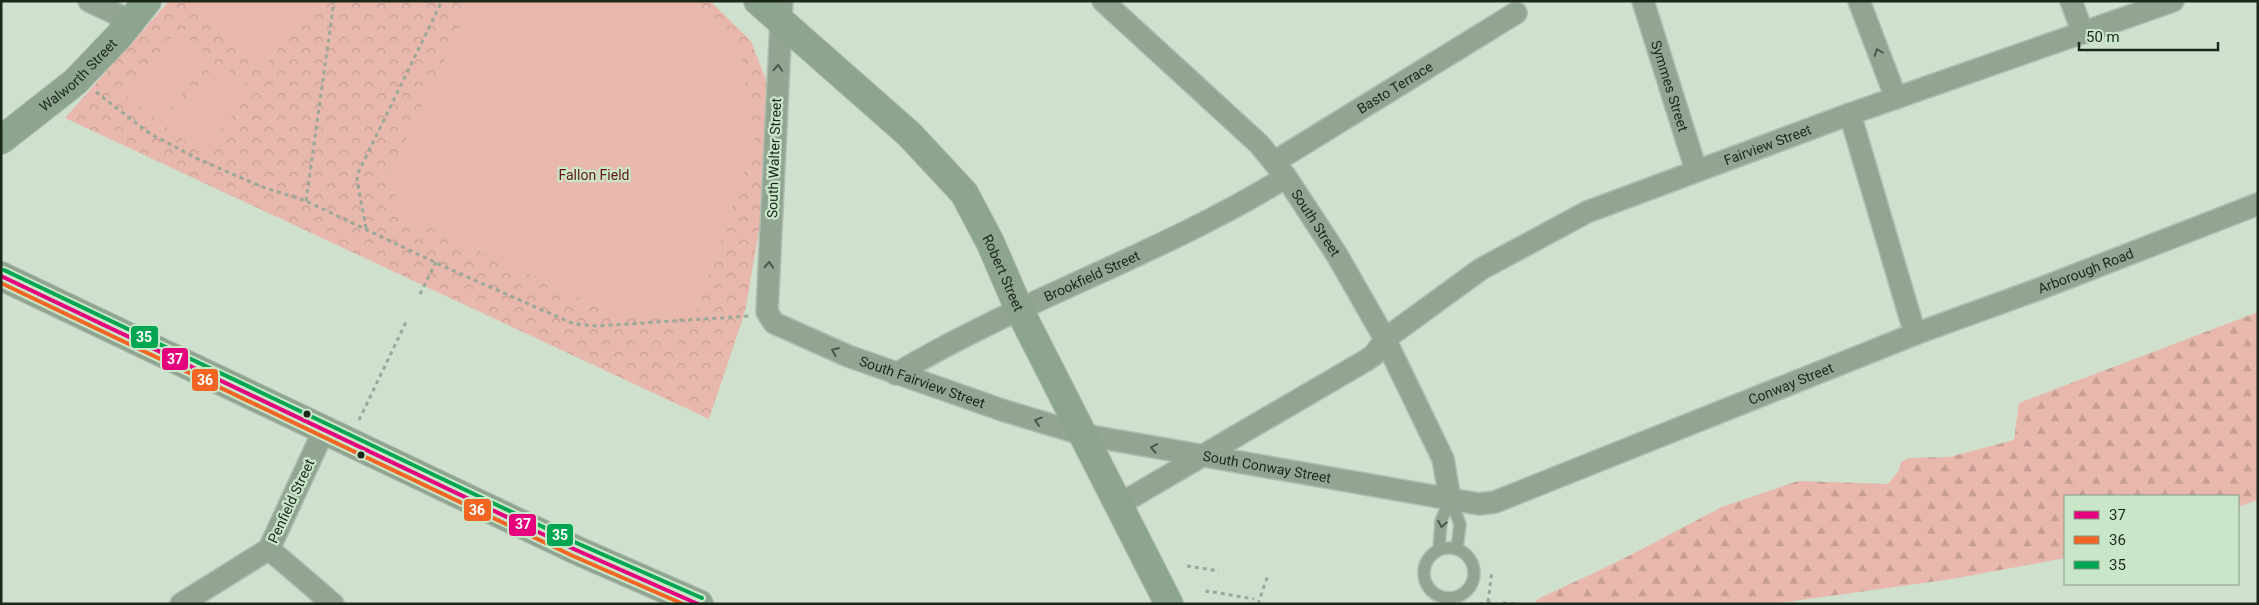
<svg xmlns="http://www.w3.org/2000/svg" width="2259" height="605" font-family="Roboto,sans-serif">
<defs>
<pattern id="forest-firs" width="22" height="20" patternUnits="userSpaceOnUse" patternTransform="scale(1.25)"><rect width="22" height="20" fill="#e8b8ac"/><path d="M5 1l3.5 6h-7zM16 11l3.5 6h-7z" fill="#c69e93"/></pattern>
<pattern id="park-crowns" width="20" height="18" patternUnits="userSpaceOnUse" patternTransform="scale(1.25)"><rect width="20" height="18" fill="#e8b8ac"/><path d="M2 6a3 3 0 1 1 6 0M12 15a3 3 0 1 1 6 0" fill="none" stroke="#c69e93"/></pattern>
</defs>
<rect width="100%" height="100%" fill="#cfe0cf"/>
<path fill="url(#forest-firs)" d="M2258,312V500L2238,507V496H2065V558L1952,579L1773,604H1537L1536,600L1619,561L1722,507L1798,481L1888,484L1899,470L1901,462L1909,458L1949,457L2014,440L2019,403Z"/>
<path fill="url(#park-crowns)" d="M169,1H710L751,41L776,106L764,202L745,312L709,419L65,118Z"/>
<path fill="#e8b8ac" d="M189,1H317L262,69L185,6Z
M472,1H687L739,48L755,140L694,318L625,319L402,215L389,177Z
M177,30L212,57L160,122L126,95Z
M218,62L253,89L201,154L167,127Z"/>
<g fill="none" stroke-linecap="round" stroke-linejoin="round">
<defs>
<path id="lane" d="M1450,499L1460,524L1457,549
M1424 573a25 25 0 1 1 50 0a25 25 0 1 1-50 0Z
M1439,550L1441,521L1450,499"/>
<g id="street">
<path d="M89,1L131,21"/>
<path id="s1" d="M782,1L767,312L774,323L848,356L1002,410L1085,435L1479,504L1495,502L1915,334L1850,114"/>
<path id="s2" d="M1103,1L1259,144L1286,177L1337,255L1385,339L1443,459L1450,499"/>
<path id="s3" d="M1643,1L1696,170"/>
<path d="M1859,1L1896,98"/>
<path d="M2071,1L2083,33"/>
<path id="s4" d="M1274,162L1516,13"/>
<path id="s5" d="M1915,334L2039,289L2258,204"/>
<path id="s6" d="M896,374C1021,299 1162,254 1286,177"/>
<path d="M324,430L269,549L333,604"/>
<path id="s7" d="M1118,505L1365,361L1374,355L1385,339L1481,269L1587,212L1850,114L2173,1"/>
<path d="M181,604L269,549"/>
</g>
<g id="secondary">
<path id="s8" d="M758,1L909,134L964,193L990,242L1019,309L1169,604"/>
<path id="s9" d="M1,140L75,82L119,36L147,1"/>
</g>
<path id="primary" d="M1,276L576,550L699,604"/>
</defs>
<use href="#lane" stroke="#b0bdb0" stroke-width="14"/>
<use href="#street" stroke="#b0bdb0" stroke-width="24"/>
<use href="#secondary" stroke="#b0bdb0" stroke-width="30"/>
<use href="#primary" stroke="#b0bdb0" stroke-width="30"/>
<path stroke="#99a899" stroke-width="3" stroke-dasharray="4 4" stroke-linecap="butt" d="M96,92L149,133L198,159L260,186L306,201L445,267L574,324L597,326L749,316
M306,201L334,1
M366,228L357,181L358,173L442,1
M420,294L436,262
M359,420L407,320
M1187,566L1219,571
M1207,593V591L1254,599
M1488,602L1492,571
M1503,603L1521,604
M1258,604L1268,575
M1479,604L1494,602"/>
<use href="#lane" stroke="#92a593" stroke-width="11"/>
<use href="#street" stroke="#92a593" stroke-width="21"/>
<use href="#secondary" stroke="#8da48e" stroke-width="28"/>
<use href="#primary" stroke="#8fa591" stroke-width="28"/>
<defs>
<path id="bus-1" d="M1,276L576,550L698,604"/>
<path id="bus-2" d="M1,283L573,556L683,604"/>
<path id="bus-3" d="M4,270L579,544L702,598"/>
</defs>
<use href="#bus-1" stroke="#c9e6c9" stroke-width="8"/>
<use href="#bus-2" stroke="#c9e6c9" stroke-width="8"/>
<use href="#bus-3" stroke="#c9e6c9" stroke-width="8"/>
<use href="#bus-1" stroke="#e5007d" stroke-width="4"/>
<use href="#bus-2" stroke="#f26522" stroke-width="4"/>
<use href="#bus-3" stroke="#00a651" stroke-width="4"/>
</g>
<defs><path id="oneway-chevron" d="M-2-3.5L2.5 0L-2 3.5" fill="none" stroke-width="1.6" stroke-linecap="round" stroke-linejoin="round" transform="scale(1.25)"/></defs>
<g stroke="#4b594c">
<use href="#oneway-chevron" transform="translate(1878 52) rotate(-111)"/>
<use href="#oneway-chevron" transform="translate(778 68) rotate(-87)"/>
<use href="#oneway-chevron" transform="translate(769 265) rotate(-87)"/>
<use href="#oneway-chevron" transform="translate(835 351) rotate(-157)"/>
<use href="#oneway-chevron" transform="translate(1038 421) rotate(-163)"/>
<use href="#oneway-chevron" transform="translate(1154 448) rotate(-169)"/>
<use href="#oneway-chevron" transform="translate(1442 524) rotate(101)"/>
</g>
<g fill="#1c271c" stroke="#c9e6c9" stroke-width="2">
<circle cx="307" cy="414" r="4.5"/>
<circle cx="361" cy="455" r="4.5"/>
</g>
<g text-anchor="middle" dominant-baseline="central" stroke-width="4.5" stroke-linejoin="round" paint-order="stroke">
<g font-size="14" fill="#1c271c" stroke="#c9e6c9">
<text stroke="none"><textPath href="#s9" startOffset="101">Walworth Street</textPath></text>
<text stroke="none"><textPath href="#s3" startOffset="89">Symmes Street</textPath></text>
<text stroke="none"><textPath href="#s4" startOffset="142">Basto Terrace</textPath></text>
<text stroke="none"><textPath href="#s7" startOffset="748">Fairview Street</textPath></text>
<text transform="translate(774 158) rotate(-88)">South Walter Street</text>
<text stroke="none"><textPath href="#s2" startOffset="309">South Street</textPath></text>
<text stroke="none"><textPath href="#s5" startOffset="182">Arborough Road</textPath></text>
<text stroke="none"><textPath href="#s8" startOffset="371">Robert Street</textPath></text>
<text stroke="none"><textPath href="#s6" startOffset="219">Brookfield Street</textPath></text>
<text stroke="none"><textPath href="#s1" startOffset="484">South Fairview Street</textPath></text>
<text stroke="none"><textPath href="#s1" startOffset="1390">Conway Street</textPath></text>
<text stroke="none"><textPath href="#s1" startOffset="840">South Conway Street</textPath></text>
<text transform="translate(291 501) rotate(-65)">Penfield Street</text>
</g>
<g font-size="14" fill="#661516" stroke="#c9e6c9">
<text x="594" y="175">Fallon Field</text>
</g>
</g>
<g stroke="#c9e6c9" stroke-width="2">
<rect x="130" y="325" width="29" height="24" rx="5" fill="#00a651"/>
<rect x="161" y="347" width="28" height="24" rx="5" fill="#e5007d"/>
<rect x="191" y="368" width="28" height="24" rx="5" fill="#f26522"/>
<rect x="463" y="498" width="29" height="24" rx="5" fill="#f26522"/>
<rect x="508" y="513" width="29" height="24" rx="5" fill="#e5007d"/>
<rect x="546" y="523" width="28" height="24" rx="5" fill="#00a651"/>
</g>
<g font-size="14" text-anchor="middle" font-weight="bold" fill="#fff">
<text x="144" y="342">35</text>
<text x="175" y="364">37</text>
<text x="205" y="385">36</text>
<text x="477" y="515">36</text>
<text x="523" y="529">37</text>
<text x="560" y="540">35</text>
</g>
<rect width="2259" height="605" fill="none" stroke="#1c271c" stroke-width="5"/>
<rect x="2064" y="495" width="175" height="90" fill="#c9e6c9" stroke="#849a84"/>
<rect x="2074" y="511" width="25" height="8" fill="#e5007d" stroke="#849a84"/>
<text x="2109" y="520" font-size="15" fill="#1c271c">37</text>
<rect x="2074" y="536" width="25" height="8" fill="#f26522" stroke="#849a84"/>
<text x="2109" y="545" font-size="15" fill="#1c271c">36</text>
<rect x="2074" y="561" width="25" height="8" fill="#00a651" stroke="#849a84"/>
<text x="2109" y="570" font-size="15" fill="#1c271c">35</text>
<path d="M2079 42v8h139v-8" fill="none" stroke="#1c271c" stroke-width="2.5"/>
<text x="2086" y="42" font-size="15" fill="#1c271c" stroke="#c9e6c9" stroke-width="4" paint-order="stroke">50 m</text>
</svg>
